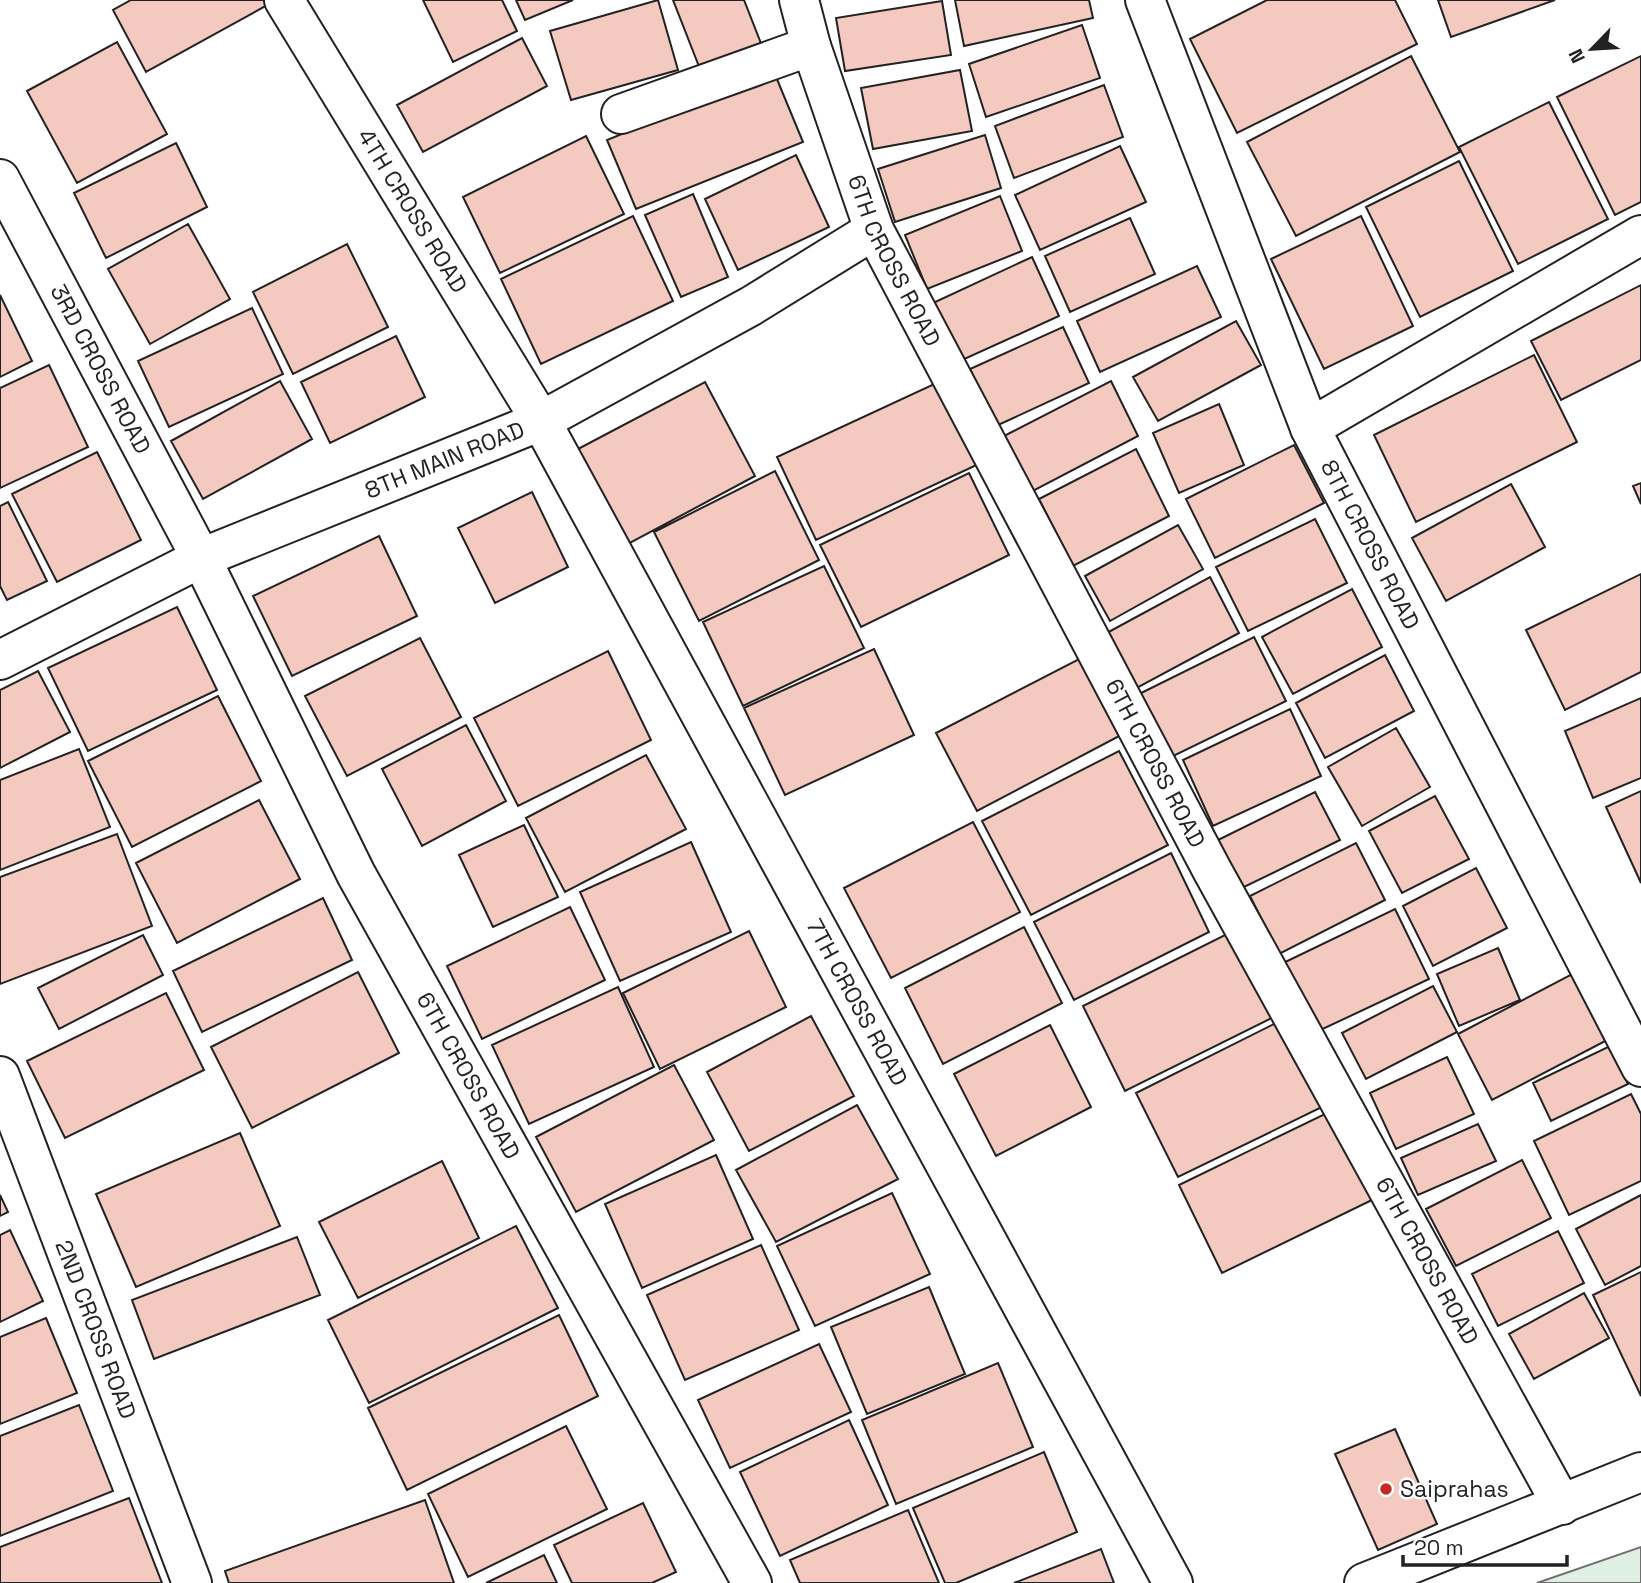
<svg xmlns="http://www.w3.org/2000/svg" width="1641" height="1583" font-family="'Space Grotesk',sans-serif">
<rect width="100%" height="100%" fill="#fff"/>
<path fill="#e0efe3" stroke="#6f6f6f" stroke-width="2" d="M1641,1547V1583H1537Z"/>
<path fill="#f3c9c0" stroke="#222" stroke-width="2" d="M131,0H270L271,3L146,72L113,10Z
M423,0H502L517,31L453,62Z
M516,0H573L525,20Z
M658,0L678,70L571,100L550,31Z
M673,0H744L762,46L700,69Z
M955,0H1089L1093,18L964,46Z
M1267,0H1395L1417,44L1237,133L1190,39Z
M1438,0H1555L1451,37Z
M942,1L951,55L845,71L836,18Z
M1082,25L1100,78L986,117L969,64Z
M522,38L547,86L423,152L397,105Z
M117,42L167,134L77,183L27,91Z
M1411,56L1460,152L1296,236L1247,142Z
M1641,56V202L1615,215L1557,97Z
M960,70L972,131L873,149L861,88Z
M774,72L803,142L636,209L607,140Z
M1104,85L1123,137L1014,178L995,126Z
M1549,102L1608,219L1518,264L1459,147Z
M985,135L1001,188L895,222L878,169Z
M586,136L624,214L500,273L463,197Z
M176,143L207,207L106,258L74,193Z
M1120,146L1146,202L1040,250L1015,195Z
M796,155L829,227L738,270L705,199Z
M1459,161L1513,271L1420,317L1366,207Z
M693,194L728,277L681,297L645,215Z
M1000,196L1022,251L927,289L905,235Z
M633,216L673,301L541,364L501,279Z
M1361,216L1413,326L1324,369L1271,259Z
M1130,218L1155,274L1070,312L1045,256Z
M188,224L230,299L150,344L108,269Z
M347,244L388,327L293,374L253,292Z
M1032,257L1059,316L960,361L933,303Z
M1197,266L1221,317L1100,372L1077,321Z
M1641,285V360L1561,400L1531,341Z
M0,295L32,361L0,377Z
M252,308L283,374L169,427L138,361Z
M1236,321L1261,365L1158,421L1133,377Z
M1063,327L1089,383L996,426L970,369Z
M396,336L425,397L330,443L301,382Z
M1534,355L1577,442L1416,522L1374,435Z
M49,365L88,447L0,488V388Z
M945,379L983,462L816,540L777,457Z
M280,381L312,439L203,499L171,441Z
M1111,381L1138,436L1029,493L1000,438Z
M705,382L755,476L628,544L578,449Z
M1219,404L1244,465L1179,493L1153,433Z
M1294,445L1324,503L1215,558L1186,499Z
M1136,449L1169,516L1073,566L1039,499Z
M97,452L141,540L57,582L12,494Z
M775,471L819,560L699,621L654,532Z
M969,473L1009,555L861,627L820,545Z
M1641,483V504L1633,486Z
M1511,484L1545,547L1446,601L1412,538Z
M532,492L568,567L495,603L458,528Z
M8,502L47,581L7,600L0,586V506Z
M1315,519L1347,583L1248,631L1216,567Z
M1178,525L1203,569L1110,621L1085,576Z
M379,536L417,616L292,676L253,596Z
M824,566L864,648L743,706L703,622Z
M1641,574V672L1565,710L1526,630Z
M1210,577L1239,633L1133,690L1103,635Z
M1352,589L1382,647L1293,694L1262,637Z
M177,607L217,690L88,751L48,668Z
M1254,637L1286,701L1163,761L1131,698Z
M420,638L461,717L347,776L305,696Z
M874,649L914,735L785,795L744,708Z
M608,651L651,740L518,806L474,718Z
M1385,655L1414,711L1325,758L1296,703Z
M1083,657L1123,734L977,811L936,733Z
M38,671L70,732L0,768V690Z
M218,696L261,781L132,847L88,761Z
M1641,698V778L1593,798L1565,731Z
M1290,709L1321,776L1213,826L1183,760Z
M466,725L506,801L422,846L382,769Z
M1396,728L1430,787L1362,826L1328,767Z
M79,749L110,827L0,870V780Z
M1119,751L1168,845L1031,915L982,821Z
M646,755L686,829L565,892L526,818Z
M1641,791V883L1606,807Z
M1315,792L1340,840L1242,888L1218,840Z
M1435,796L1469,859L1402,893L1369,831Z
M259,800L300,879L177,943L136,863Z
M973,822L1020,912L891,978L844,888Z
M524,825L558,897L493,927L459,855Z
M117,834L152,926L0,984V877Z
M691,842L731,932L620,981L580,892Z
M1356,843L1385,900L1279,954L1250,896Z
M1171,853L1209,932L1074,1000L1034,922Z
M1476,868L1507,928L1433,966L1403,906Z
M323,898L352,960L202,1032L173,971Z
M570,907L605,980L482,1039L447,966Z
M1395,909L1429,979L1312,1034L1279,965Z
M1024,927L1062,1003L943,1064L905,988Z
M1237,929L1280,1014L1125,1091L1083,1006Z
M749,931L786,1007L660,1069L623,993Z
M143,935L163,975L59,1029L38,988Z
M1498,948L1520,1000L1459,1026L1437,974Z
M358,972L399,1053L252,1128L211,1047Z
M1576,972L1611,1038L1492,1100L1458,1034Z
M1433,986L1457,1032L1366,1079L1342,1033Z
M618,987L654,1067L529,1124L492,1045Z
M166,993L204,1070L65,1138L27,1061Z
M811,1016L854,1096L749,1151L707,1072Z
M1284,1019L1326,1105L1178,1177L1136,1093Z
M1050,1025L1091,1107L996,1156L954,1074Z
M1610,1046L1628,1084L1551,1121L1533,1083Z
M1447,1057L1474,1114L1396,1149L1370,1093Z
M674,1065L714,1140L576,1212L536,1137Z
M1631,1094L1641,1114V1181L1569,1215L1534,1141Z
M857,1105L898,1179L776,1242L736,1170Z
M1329,1112L1372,1200L1222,1273L1179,1185Z
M1478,1124L1496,1161L1418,1195L1401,1158Z
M240,1133L280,1226L136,1287L96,1194Z
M716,1155L753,1239L642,1288L605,1204Z
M1522,1160L1551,1218L1456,1266L1426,1209Z
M442,1161L479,1238L358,1298L319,1222Z
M892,1193L930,1274L815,1326L777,1246Z
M0,1195L8,1212L0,1216Z
M1641,1195V1266L1605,1285L1576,1229Z
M516,1226L558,1308L369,1403L328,1320Z
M10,1230L43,1301L0,1322V1235Z
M1558,1231L1584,1283L1498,1326L1472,1274Z
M297,1237L320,1295L154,1359L132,1300Z
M761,1245L799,1330L685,1380L647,1295Z
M1641,1272V1396L1593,1295Z
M929,1287L965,1374L867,1414L831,1327Z
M1584,1293L1609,1338L1534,1379L1509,1334Z
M559,1315L598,1396L407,1490L368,1408Z
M46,1318L77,1393L0,1424V1337Z
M819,1344L851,1412L730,1468L698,1400Z
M998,1363L1033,1447L896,1504L862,1420Z
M79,1405L113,1491L0,1536V1436Z
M849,1420L888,1505L780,1556L740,1472Z
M566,1426L607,1509L468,1577L428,1494Z
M1395,1429L1437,1524L1378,1550L1335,1454Z
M1044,1452L1077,1532L956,1583H945L913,1508Z
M129,1498L162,1583H0V1547Z
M425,1500L454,1583H229L225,1571Z
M643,1503L676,1572L652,1583H572L554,1545Z
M908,1510L939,1583H800L790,1560Z
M1101,1549L1114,1583H1014Z
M544,1555L557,1583H486Z"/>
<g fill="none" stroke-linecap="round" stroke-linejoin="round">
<defs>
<g id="street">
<path id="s1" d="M284,0L541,421L1173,1583"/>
<path id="s2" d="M799,0L811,46L874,230L1212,870L1562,1505"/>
<path id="s3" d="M1145,0L1310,428L1641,1067"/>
<path d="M621,114L811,46"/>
<path id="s4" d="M0,179L201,558L356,874L752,1583"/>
<path d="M1310,428L1641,235"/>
<path id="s5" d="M0,660L201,558L541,421L751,306L874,230"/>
<path id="s6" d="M0,1076L192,1583"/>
<path d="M1364,1583L1641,1472"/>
</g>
</defs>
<use href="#street" stroke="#222" stroke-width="42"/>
<use href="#street" stroke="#fff" stroke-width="38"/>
</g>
<circle fill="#c62828" stroke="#fff" stroke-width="2.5" cx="1386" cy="1489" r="7"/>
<g text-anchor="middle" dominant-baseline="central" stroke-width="5" stroke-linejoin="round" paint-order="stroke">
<g font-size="23" fill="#222" stroke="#fff">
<text stroke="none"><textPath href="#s1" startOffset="247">4TH CROSS ROAD</textPath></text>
<text stroke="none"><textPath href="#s2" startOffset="278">6TH CROSS ROAD</textPath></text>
<text stroke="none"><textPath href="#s4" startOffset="215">3RD CROSS ROAD</textPath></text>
<text stroke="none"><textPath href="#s5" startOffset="488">8TH MAIN ROAD</textPath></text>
<text stroke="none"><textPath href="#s3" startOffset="590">8TH CROSS ROAD</textPath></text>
<text stroke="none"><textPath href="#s2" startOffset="845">6TH CROSS ROAD</textPath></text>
<text stroke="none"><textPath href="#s1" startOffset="1155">7TH CROSS ROAD</textPath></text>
<text stroke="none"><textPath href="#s4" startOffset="1012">6TH CROSS ROAD</textPath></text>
<text stroke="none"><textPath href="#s2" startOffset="1412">6TH CROSS ROAD</textPath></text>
<text stroke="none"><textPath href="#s6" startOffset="271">2ND CROSS ROAD</textPath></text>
</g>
<g font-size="23" fill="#222" stroke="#fff" text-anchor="start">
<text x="1400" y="1489">Saiprahas</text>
</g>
</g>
<g transform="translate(1592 49) rotate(245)" stroke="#ffffff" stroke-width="5" paint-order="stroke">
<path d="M0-5L12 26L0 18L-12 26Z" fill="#222222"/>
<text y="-10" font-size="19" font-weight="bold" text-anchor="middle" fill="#222222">N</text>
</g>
<path d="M1403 1555v10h164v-10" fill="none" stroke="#222222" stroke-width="3.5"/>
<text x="1414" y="1555" font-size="21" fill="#222222" stroke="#ffffff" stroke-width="5" paint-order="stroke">20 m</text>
</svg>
